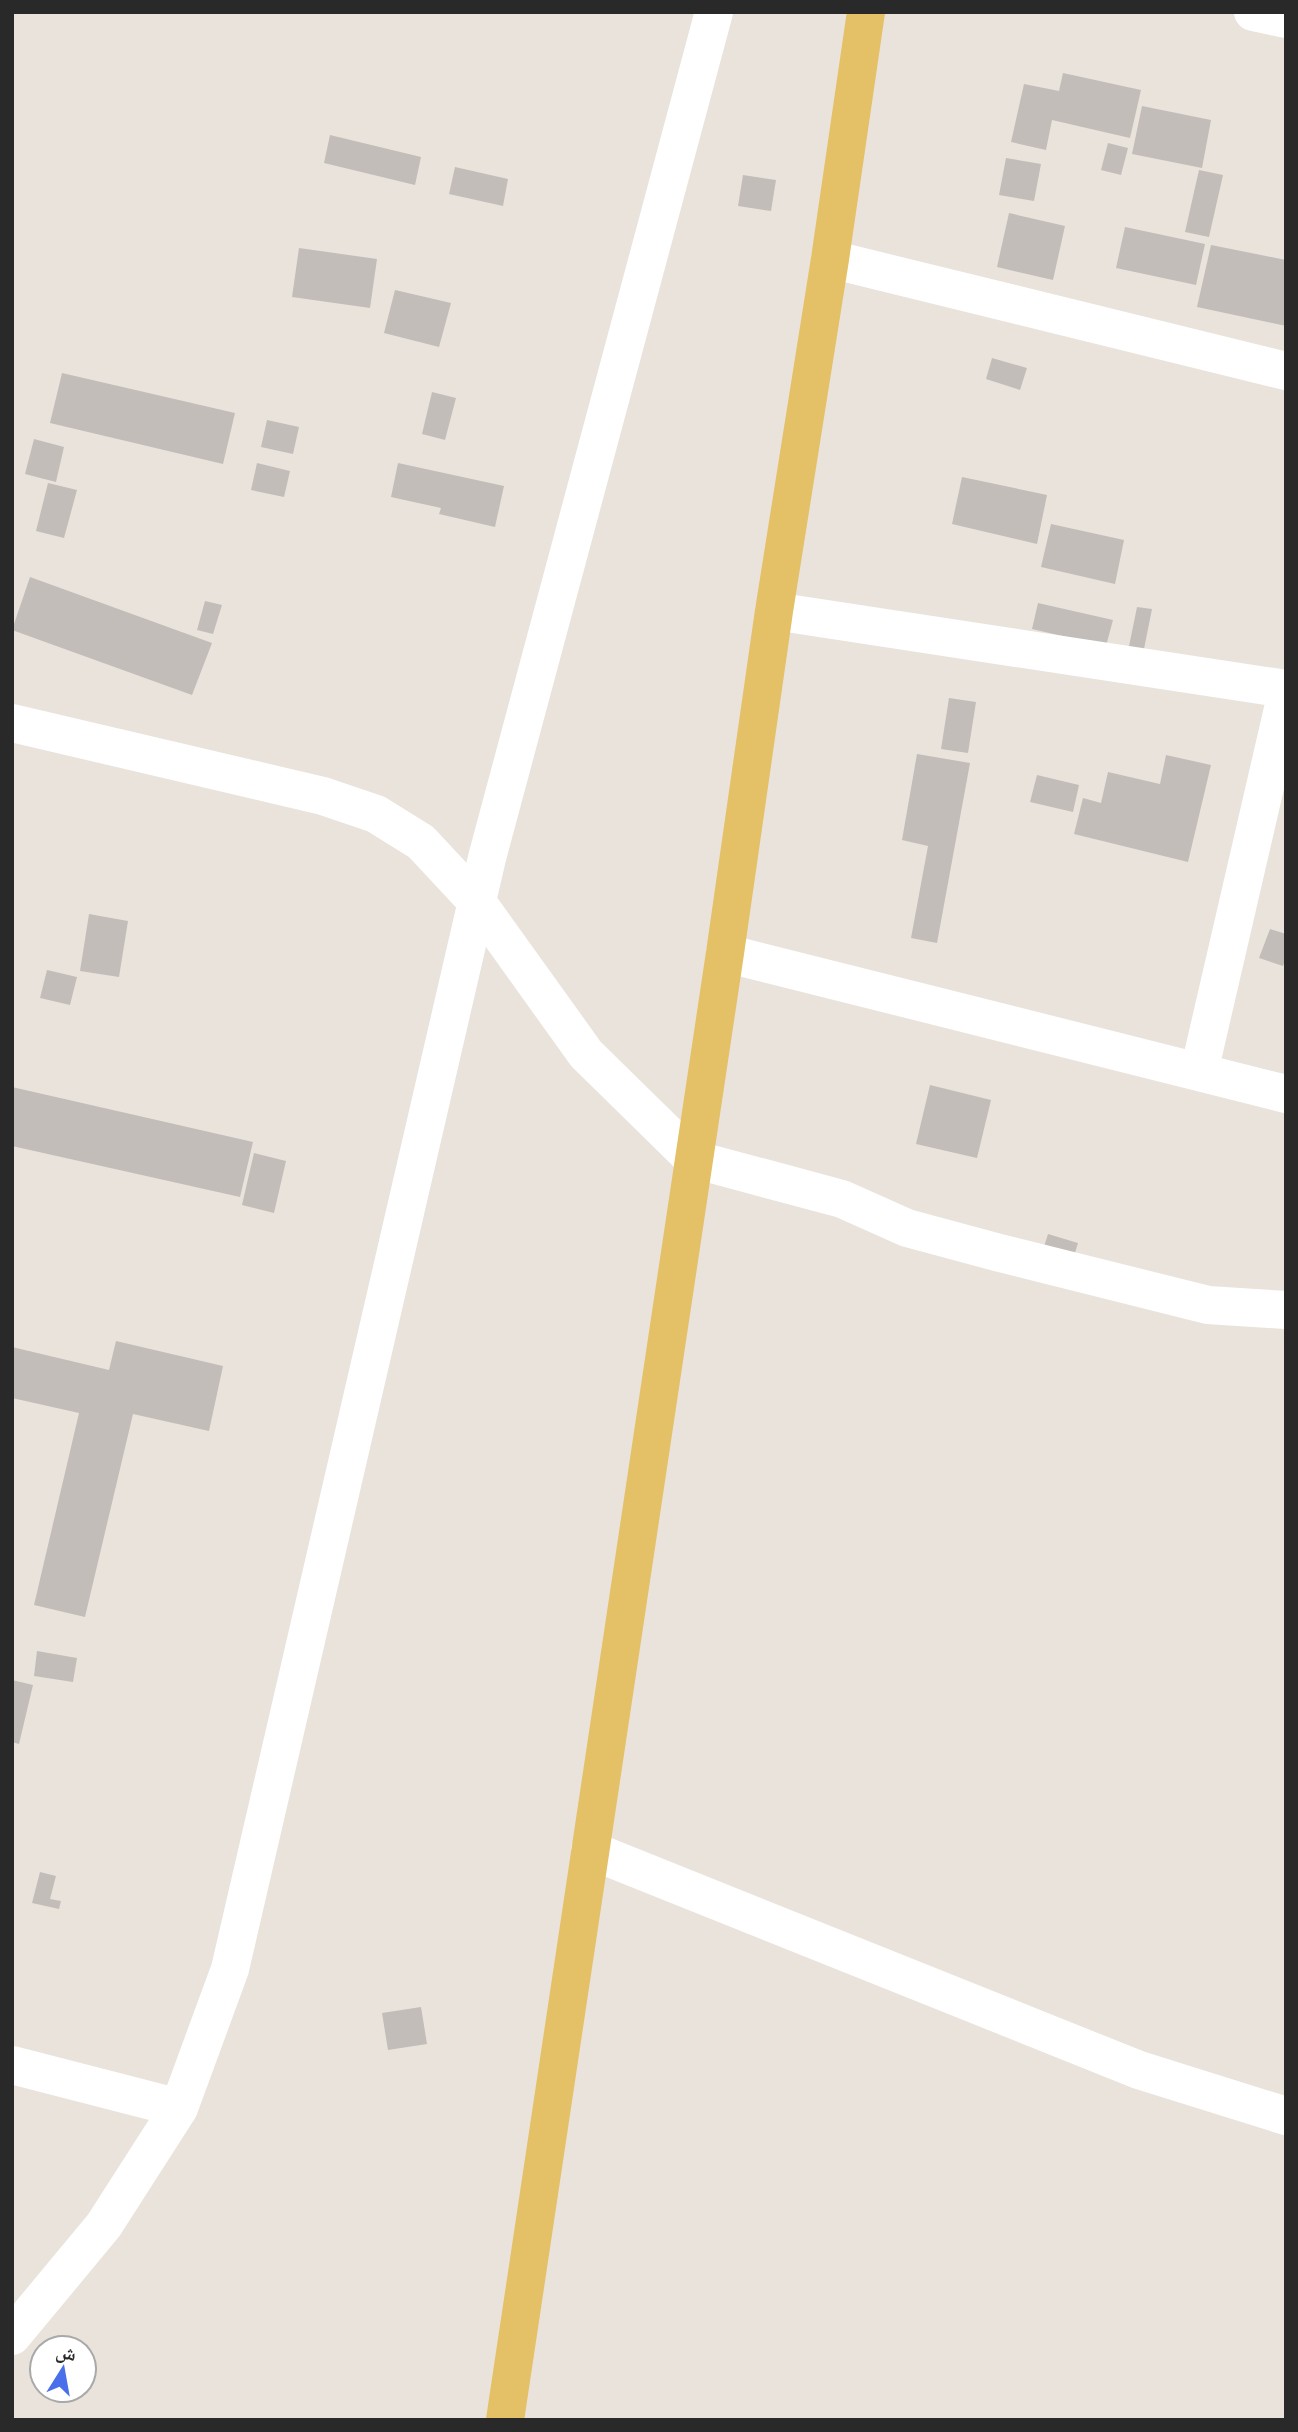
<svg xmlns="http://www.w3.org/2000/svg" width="1298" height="2432" font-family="'PT Sans','Noto Naskh Arabic',sans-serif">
<rect width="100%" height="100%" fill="#eae3dc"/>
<path fill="#c2bdb8" d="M1063,73L1141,90L1130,138L1052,120L1046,150L1011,142L1024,84L1059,91Z
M1142,106L1211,120L1202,168L1132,154Z
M330,135L421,157L415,185L324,163Z
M1108,143L1128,148L1121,175L1101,170Z
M1006,158L1041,164L1034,201L999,195Z
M455,167L508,179L503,206L449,194Z
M1199,170L1223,175L1209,237L1185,232Z
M743,175L776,180L771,211L738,206Z
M1009,213L1065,226L1053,280L997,267Z
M1125,227L1205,244L1196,285L1116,268Z
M1211,245L1286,260V326L1197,307Z
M299,248L377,259L370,308L292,297Z
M395,290L451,303L439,347L384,333Z
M992,358L1027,368L1020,390L986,379Z
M62,373L235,413L223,464L50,423Z
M432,392L456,398L445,440L422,434Z
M267,420L299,427L293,454L261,447Z
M34,439L64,447L56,482L25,474Z
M257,463L290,471L284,497L251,490Z
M398,463L504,486L495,527L439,514L441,508L391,497Z
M962,477L1047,495L1037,544L952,524Z
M48,483L77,490L64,538L36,531Z
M1051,524L1124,540L1115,584L1041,567Z
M30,577L212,643L192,695L12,630Z
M205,601L222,605L213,634L197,630Z
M1038,603L1113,620L1106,646L1032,629Z
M1137,607L1152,609L1141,664L1126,661Z
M949,698L976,702L968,753L941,749Z
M917,754L970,763L937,943L911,938L928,846L902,840Z
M1166,755L1211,765L1188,862L1074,834L1083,798L1101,803L1108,772L1160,784Z
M1037,775L1079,785L1073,812L1030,802Z
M89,914L128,921L119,977L80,971Z
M1270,929L1286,934V958L1283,966L1259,958Z
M47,970L77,977L70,1005L40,998Z
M930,1085L991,1100L977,1158L916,1144Z
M12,1087L253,1142L240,1197L12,1146Z
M254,1153L286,1161L274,1213L242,1205Z
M1048,1234L1078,1243L1071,1266L1041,1256Z
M116,1341L223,1366L209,1431L133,1414L85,1617L34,1605L79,1413L12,1398V1347L109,1370Z
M37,1651L77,1658L73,1682L34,1676Z
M12,1680L33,1685L19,1744L12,1742Z
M40,1872L56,1876L50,1899L61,1901L59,1909L32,1903Z
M421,2007L427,2044L388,2050L382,2013Z"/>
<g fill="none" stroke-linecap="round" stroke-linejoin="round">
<path stroke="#fff" stroke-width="38" d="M1253,12L1286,19
M830,259L1286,371
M774,611L1286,689
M12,723L323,796L376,814L421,842L477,902L586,1054L693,1159L842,1199L907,1228L996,1252L1208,1305L1286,1310
M725,953L1286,1094
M1199,1072L1286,696
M590,1850L1139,2070L1286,2116
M12,2065L179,2108
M12,2336L104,2225L179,2108L230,1969L487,858L714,12"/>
<path stroke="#e4c067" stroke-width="38" d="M505,2420L725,953L774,611L830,259L866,12"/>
</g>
<rect width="1298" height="2432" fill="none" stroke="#292929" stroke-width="28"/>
<g transform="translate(63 2369) rotate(11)"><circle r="33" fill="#ffffff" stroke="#a9a9a9" stroke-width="2"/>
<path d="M0-5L12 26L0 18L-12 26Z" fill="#4970ea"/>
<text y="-10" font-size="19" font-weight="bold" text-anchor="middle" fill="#292929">ش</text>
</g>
</svg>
